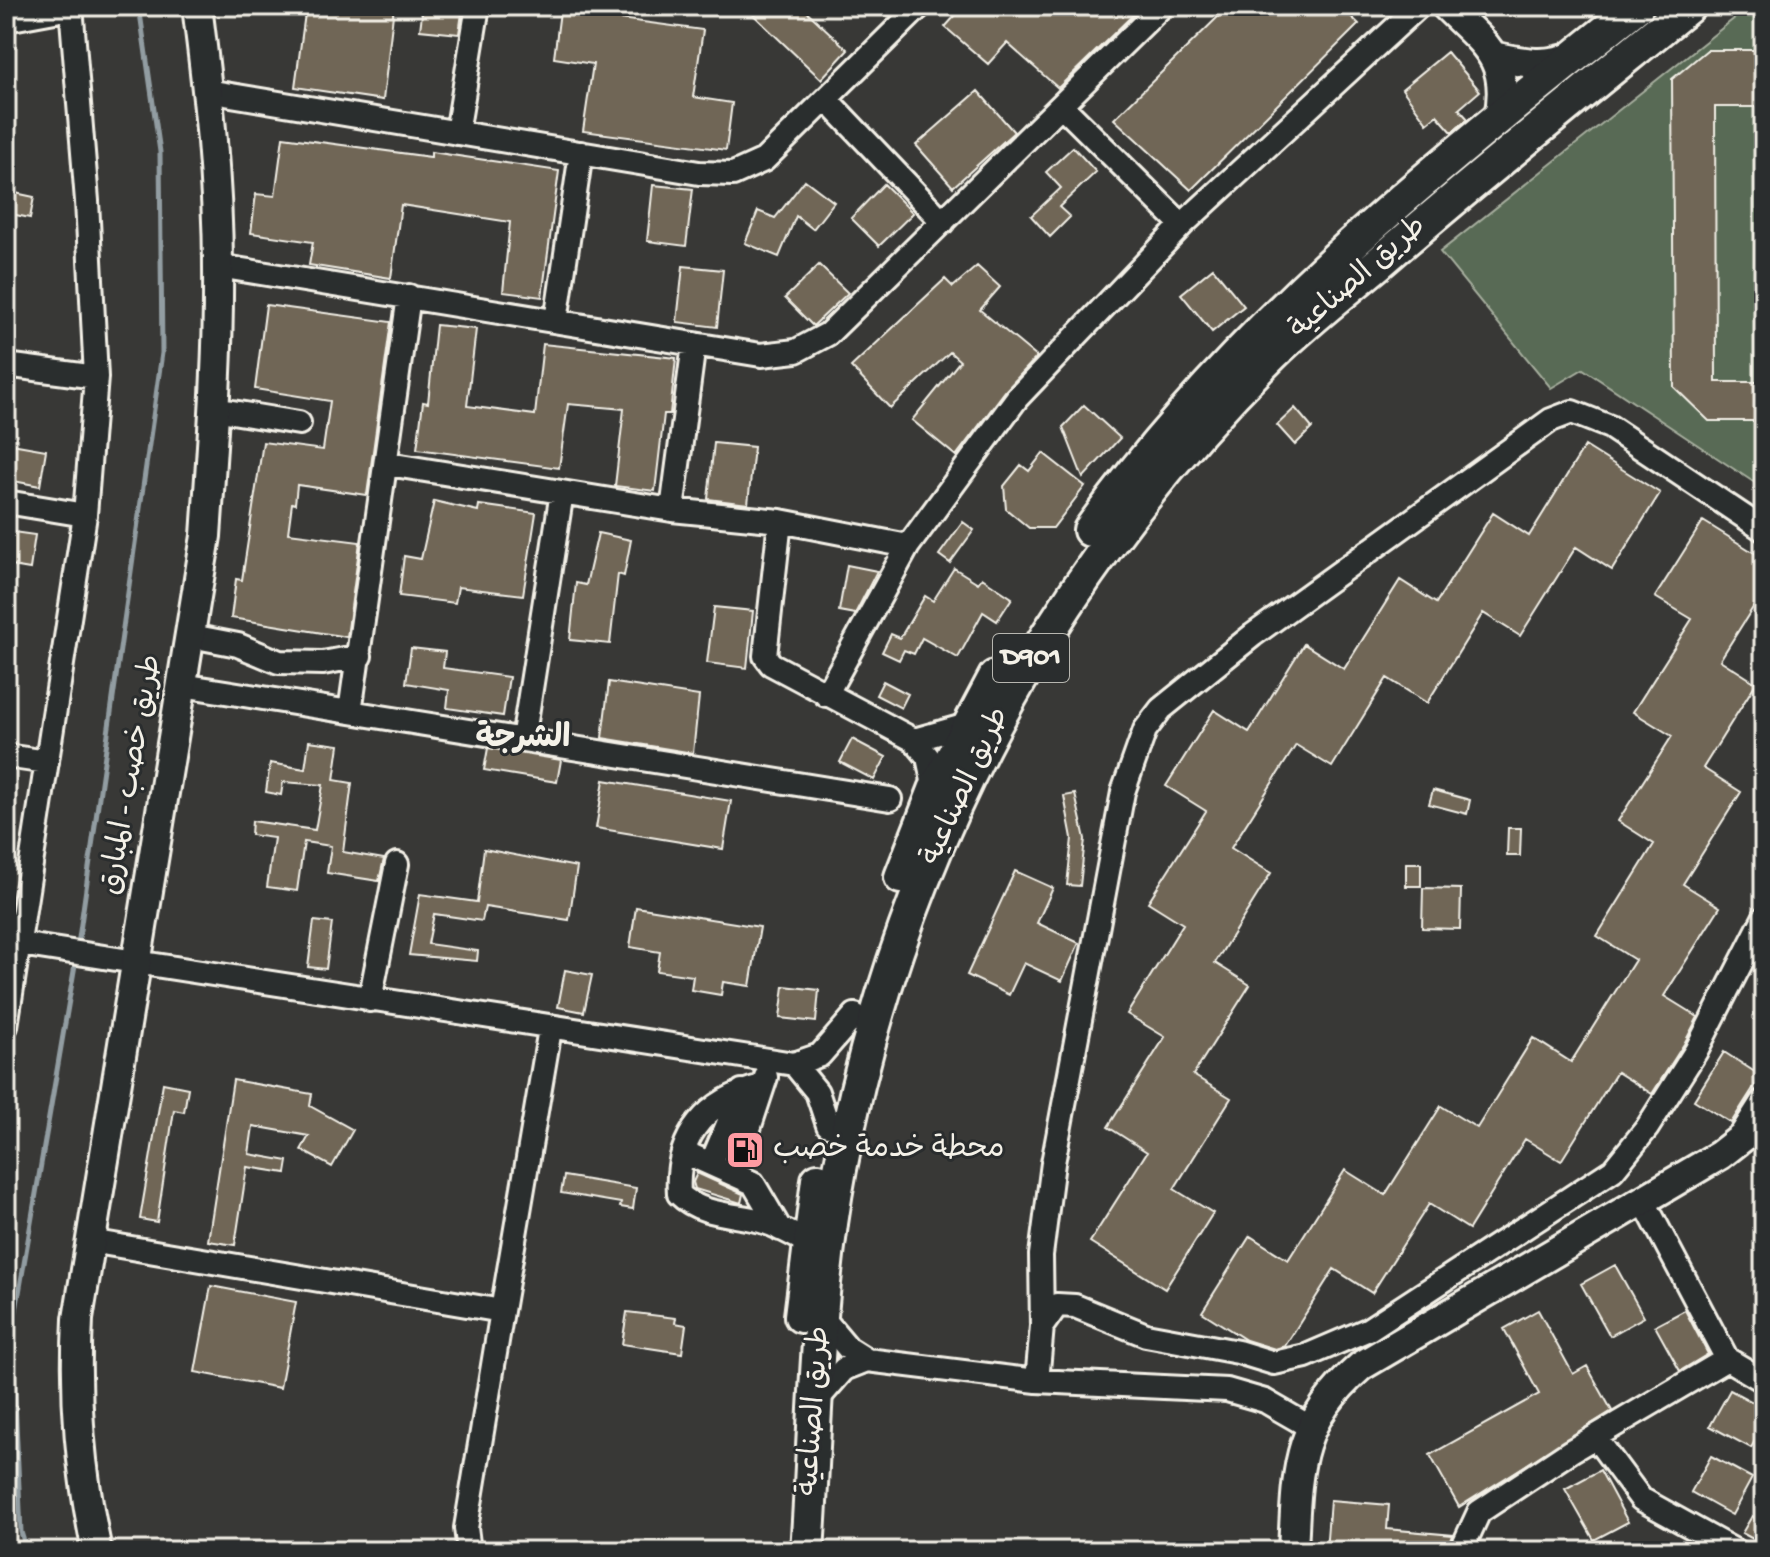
<svg xmlns="http://www.w3.org/2000/svg" width="1770" height="1557" font-family="'Gochi Hand','Playpen Sans Arabic',sans-serif">
<rect width="100%" height="100%" fill="#383836"/>
<filter id="ink" filterUnits="userSpaceOnUse"><feTurbulence type="fractalNoise" baseFrequency=".0125" numOctaves="2"/><feDisplacementMap in="SourceGraphic" scale="16" xChannelSelector="R" yChannelSelector="G"/><feConvolveMatrix kernelMatrix="1 2 1 2 8 2 1 2 1" color-interpolation-filters="sRGB"/></filter>
<g filter="url(#ink)">
<path fill="#586a54" stroke="#a6ae9e" stroke-width="2" d="M1750,6H1764V489L1583,369L1551,388L1440,252Z"/>
<g fill="none" stroke-linecap="round" stroke-linejoin="round">
<path stroke="#929da2" stroke-width="5" d="M78,945L162,353L160,152L139,6
M27,1551L21,1532L12,1334L76,959"/>
</g>
<path fill="#6f6657" stroke="#f4f1e8" stroke-width="2" d="M306,6H394L383,100L295,87Z
M423,6H463L459,34L420,30Z
M744,6H801L848,50L821,79Z
M964,6H1142L1058,88L1007,43L988,64L945,27Z
M1229,6H1340L1359,24L1191,190L1114,119Z
M560,11L703,30L693,97L732,103L726,150L583,131L593,64L554,58Z
M1707,50H1764V107H1715L1716,382H1764V421H1709L1674,387L1672,79Z
M1447,52L1480,91L1459,109L1468,119L1452,132L1437,115L1427,123L1402,89Z
M978,91L1014,132L953,187L916,145Z
M283,137L431,157V152L559,171L542,297L503,292L510,222L401,205L391,278L309,265L313,242L251,233L256,194L275,196Z
M1073,147L1096,172L1059,207L1070,217L1050,237L1031,216L1061,188L1046,172Z
M805,180L834,202L813,229L796,216L779,257L745,243L758,211L775,218Z
M884,184L913,213L879,246L851,218Z
M653,185L693,189L686,246L647,241Z
M6,191L34,197L30,218L6,213Z
M819,265L848,293L813,326L785,298Z
M683,266L723,270L717,327L677,322Z
M977,266L1000,287L980,310L1037,357L1006,390L956,456L912,420L960,361L950,352L890,408L851,367L945,279L953,287Z
M1213,268L1244,306L1212,332L1181,294Z
M266,305L391,322L367,495L297,485L295,504L292,503L288,533L360,542L347,637L231,618L236,579L242,580L263,442L323,450L330,401L255,389Z
M436,325L476,329L467,406L535,415L543,344L676,358L670,414H664L655,491L615,486L624,409L568,404L559,468L417,449L423,402L428,403Z
M1084,405L1120,438L1083,478L1063,427Z
M1295,408L1312,428L1295,445L1277,425Z
M6,443L46,450L40,486L8,480L11,462L6,461Z
M714,443L754,447L748,504L708,499Z
M1585,446L1660,493L1612,570L1576,547L1520,636L1483,613L1427,703L1387,678L1332,767L1296,745L1231,848L1271,873L1215,963L1250,985L1193,1075L1231,1098L1174,1189L1213,1213L1165,1289L1090,1242L1147,1152L1108,1127L1165,1037L1127,1014L1183,924L1148,902L1206,811L1166,786L1214,710L1249,732L1304,644L1344,669L1400,580L1436,603L1493,513L1529,536Z
M1043,453L1085,486L1053,528H1029L1006,509L1004,486L1021,465L1029,471Z
M434,501L478,511L479,505L536,513L523,595L458,587L455,603L399,596L404,556L421,559Z
M1703,521L1764,559V590L1720,660L1756,683L1703,768L1741,792L1683,884L1720,907L1664,996L1698,1017L1684,1044L1652,1094L1617,1072L1561,1161L1525,1139L1469,1229L1429,1204L1372,1293L1334,1269L1285,1346L1275,1349L1246,1340L1202,1312L1250,1236L1288,1260L1345,1170L1385,1195L1441,1106L1477,1128L1533,1038L1571,1062L1635,960L1597,936L1654,844L1618,821L1672,736L1633,712L1692,619L1655,597Z
M963,522L974,530L950,563L939,555Z
M6,531L35,535L30,569L6,565Z
M598,533L631,540L624,576L618,574L610,644L570,640L576,583L586,585Z
M847,565L877,571L855,614L839,611Z
M954,568L978,583L982,578L1012,598L997,621L983,612L958,658L922,638L914,654L904,650L899,660L882,652L891,634L900,638L925,596L933,601Z
M714,607L753,611L747,668L707,663Z
M411,648L445,652L443,668L509,677L503,716L447,708L449,690L406,683Z
M883,681L908,694L901,708L876,695Z
M609,682L699,696L693,753L602,738Z
M852,739L886,757L874,780L840,762Z
M309,741L339,745L334,780L352,783L343,852L384,859L379,881L327,873L331,846L304,842L297,891L267,887L274,838L251,835L252,821L315,830L323,785L283,782L281,795L266,792L270,763L305,769Z
M488,748L561,760L557,782L484,770Z
M604,780L731,801L723,849L596,828Z
M1433,790L1470,800L1467,814L1429,804Z
M1075,794L1085,839L1080,886L1067,885L1072,838L1064,796Z
M1508,828H1521L1520,856H1507Z
M484,849L577,867L569,920L485,907L482,921L434,914L428,944L478,951L477,961L409,955L420,894L477,902Z
M1406,863H1421V886H1406Z
M1015,871L1053,888L1037,923L1079,943L1062,981L1024,963L1009,995L967,975Z
M1423,888L1461,889L1460,929L1422,928Z
M636,907L760,927L750,986L723,982L721,995L691,990L693,976L657,971L660,952L630,947Z
M314,921L332,923L326,969L308,967Z
M565,970L592,975L584,1012L558,1007Z
M784,986L819,990L816,1022L780,1018Z
M1724,1052L1761,1076L1731,1123L1694,1100Z
M233,1080L312,1094L310,1106L353,1130L332,1167L301,1150L309,1136L253,1126L249,1154L288,1161L286,1173L247,1167L235,1245L208,1241Z
M163,1083L188,1088L184,1112L174,1110L157,1222L140,1219Z
M697,1173L743,1194L741,1203L695,1189L693,1182Z
M564,1176L636,1188L633,1209L620,1207L621,1203L561,1193Z
M1615,1265L1644,1317L1610,1336L1581,1284Z
M211,1286L296,1302L280,1388L195,1372Z
M1538,1310L1573,1374L1587,1366L1612,1411L1459,1507L1430,1455L1539,1394L1504,1329Z
M1685,1310L1708,1354L1680,1371L1655,1326Z
M627,1312L676,1318L675,1323L686,1325L682,1353L622,1344Z
M1730,1390L1764,1408V1424L1751,1448L1710,1426Z
M1711,1456L1752,1478L1732,1515L1691,1492Z
M1600,1470L1628,1522L1594,1540L1565,1489Z
M1330,1500L1389,1505L1387,1529L1453,1535L1447,1551H1326Z
M1752,1516L1764,1522V1545L1742,1533Z"/>
<g fill="none" stroke-linecap="round" stroke-linejoin="round">
<defs>
<path id="minor" d="M6,20L71,8
M207,91L699,173L733,174L764,160L920,6
M826,99L943,222
M1062,106L1182,225
M457,133L478,6
M218,266L761,355L796,351L828,334L1162,6
M409,296L350,712L890,799
M556,321L581,153
M6,365L96,377
M214,409L299,423
M388,464L672,510L780,521L765,656L771,664L914,740L928,757L935,790
M6,502L85,515
M672,510L694,344
M780,521L908,546
M191,636L238,645L279,662L323,663L360,656
M182,685L350,712
M826,695L908,546L1017,398L1182,225L1419,6
M523,740L562,492
M914,740L967,725
M6,756L47,762
M7,942L794,1064L820,1055L855,1015
M370,1000L397,864
M6,1026L85,515L96,377L87,201L71,6
M794,1064L817,1092L828,1125
M762,1086C707,1100 675,1135 679,1194C700,1215 734,1214 761,1221C777,1225 793,1235 807,1242
M684,1152L753,1183L780,1229
M711,1164L742,1091
M734,1174L766,1077
M1644,1202L1727,1359L1764,1381
M90,1241L502,1311L466,1528L469,1551
M502,1311L550,1029
M822,1317L848,1348L867,1360L1037,1381L1227,1390L1265,1401L1310,1427
M1042,1326L1057,1305L1075,1306L1146,1335L1238,1352L1274,1363L1306,1356L1369,1329L1613,1170L1647,1128L1696,1051L1764,918
M1037,1381L1042,1326L1041,1255L1053,1163L1123,792L1145,730L1161,709L1253,635L1551,420L1572,412L1610,427L1764,530
M817,1400L844,1369L867,1360
M1595,1437L1641,1499L1735,1551
M1461,1551L1479,1512L1571,1451L1727,1359"/>
<path id="major" d="M1446,6C1484,44 1511,59 1499,117
M1497,57C1525,63 1546,67 1574,56
M97,1551C80,1471 74,1400 78,1319L206,536C212,447 219,357 218,268C218,181 208,92 197,6
M1293,1551C1297,1469 1295,1424 1361,1366L1720,1155L1743,1137L1764,1104"/>
<path id="highway" d="M1090,530C1240,322 1439,165 1637,6
M901,877L935,790L995,677
M801,1316L818,1180
M807,1551C816,1424 816,1294 840,1169C899,855 1046,579 1272,355C1306,322 1343,293 1379,263C1480,175 1585,91 1689,6"/>
</defs>
<use href="#minor" stroke="#f4f1e8" stroke-width="28"/>
<use href="#major" stroke="#f4f1e8" stroke-width="34"/>
<use href="#highway" stroke="#f4f1e8" stroke-width="38"/>
<use href="#minor" stroke="#2a2d2e" stroke-width="22"/>
<use href="#major" stroke="#2a2d2e" stroke-width="28"/>
<use href="#highway" stroke="#2a2d2e" stroke-width="32"/>
</g>
</g>
<defs>
<symbol id="fuel-square" viewBox="-11 -11 22 22"><rect x="-9" y="-9" width="18" height="18" rx="4" fill="#ff9aa2" stroke="#2a2d2e"/><path d="M-5.5-6h7V0h2V4h1.3V-2.5L3-4.5l.8-.8L6-3V5H2.5V1h-1V6h-7ZM-4.2-4.7v3.2H.2V-4.7Z" fill="#111"/></symbol>
</defs>
<g fill-rule="evenodd">
<use href="#fuel-square" x="723" y="1128" width="44" height="44"/>
</g>
<g text-anchor="middle" dominant-baseline="central" stroke-width="6" stroke-linejoin="round" paint-order="stroke">
<rect fill="#2a2d2e" stroke="#b7b6b0" stroke-width="2" x="993" y="634" width="76" height="48" rx="6"/>
<g font-size="28" font-weight="bold" fill="#f4f1e8">
<text x="1031" y="658">D901</text>
</g>
<g font-size="30" fill="#f4f1e8" stroke="#2a2d2e">
<text transform="translate(1359 279) rotate(-41)">طريق الصناعية</text>
<text transform="translate(133 775) rotate(-80)">طريق خصب - المبارق</text>
<text transform="translate(967 787) rotate(-65)">طريق الصناعية</text>
<text transform="translate(816 1411) rotate(-86)">طريق الصناعية</text>
</g>
<g font-size="30" fill="#f4f1e8" stroke="#2a2d2e" text-anchor="start">
<text x="773" y="1150">محطة خدمة خصب</text>
</g>
<g font-size="32" font-weight="bold" fill="#f4f1e8" stroke="#2a2d2e">
<text x="523" y="740">الشرجة</text>
</g>
</g>
<rect width="1770" height="1557" fill="none" stroke="#2a2d2e" stroke-width="32"/>
<rect x="16" y="16" width="1738" height="1525" fill="none" stroke="#f4f1e8" stroke-width="3" filter="url(#ink)"/>
</svg>
